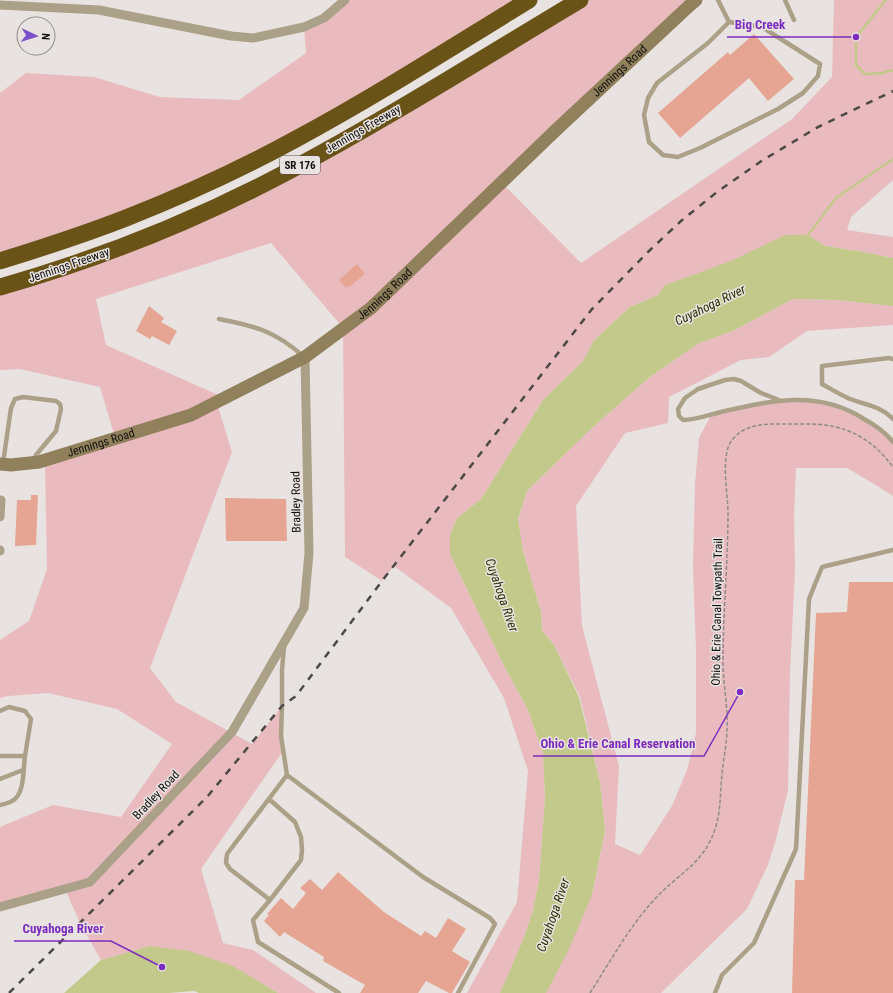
<svg xmlns="http://www.w3.org/2000/svg" width="893" height="993" font-family="'Roboto Condensed',sans-serif">
<rect width="100%" height="100%" fill="#e8e3e0"/>
<path fill="#e9bbbf" d="M345,0H529L295,139L0,261V93L26,73L94,77L160,97L239,100L306,53L304,27Z
M580,0H696L501,182L581,263L792,119L832,77L834,0H893V180L851,217L847,230L893,237V258L858,251L825,246L807,235L665,285L658,295L630,307L594,340L583,361L543,400L481,499L457,518L450,535V554L504,666L528,710L543,753L545,798L539,880L533,910L523,940L501,991L500,993H467L517,902L528,771L504,698L451,608L394,566L382,581L345,557L343,328L271,243L96,299L106,345L225,398L217,403L232,452L150,668L176,702L252,744L282,706L283,751L201,869L223,943L253,950L316,993H278L267,986L150,946L101,960L80,923L65,889L0,907V827L53,805L121,817L172,744L117,709L48,693L8,696L0,698V640L29,621L47,569L45,460L115,438L100,387L20,369L0,370V287L185,221Z
M793,299L838,300L893,306V325L807,331L769,357L741,360L669,397L668,423L625,433L576,506L582,626L619,766L615,844L640,855L672,806L687,770L696,733V650L693,567L695,484L699,438L709,419V415L779,400L824,401L857,414L893,442V496L879,487L847,468H796L794,517L795,569L790,674L788,790L775,843L768,865L747,909L661,993H542L592,895L605,831L600,782L580,697L554,645L542,630L541,612L523,551L518,519L527,491L594,426L650,377L699,343L733,331Z"/>
<path fill="#c3c98b" d="M785,235H808L825,246L858,251L893,258V306L838,300L793,299L733,331L699,343L650,377L594,426L527,491L518,519L523,551L541,612L542,630L554,645L579,697L600,782L605,831L592,895L568,951L546,993H500L523,940L533,910L539,880L545,798L543,753L528,710L504,666L450,554V535L457,518L481,499L543,400L583,361L594,340L630,307L658,295L665,285L731,261Z
M150,946L189,951L233,966L278,993H199L194,991L169,993H64L101,960Z"/>
<g fill="none" stroke-linecap="round" stroke-linejoin="round">
<path stroke="#c3c98b" stroke-width="2.5" d="M886,0L856,37V65L865,74L882,73L893,70
M807,238L808,235L836,198L893,159"/>
</g>
<path fill="#e6a592" d="M754,34L794,79L768,101L749,78L680,138L658,113L728,52L730,55Z
M357,264L365,274L349,287L348,286L346,288L339,280Z
M149,306L164,318L161,322L177,331L169,345L152,336L150,339L136,331Z
M31,495H38L36,545L15,546L17,500H31Z
M225,498L286,499L287,541H226Z
M849,582H893V993H792L795,880H804L816,613L847,612Z
M338,872L384,912L421,936L425,931L436,938L448,918L466,929L452,951L470,962L452,993H449L426,981L418,993H360L365,985L323,961L324,957L284,932L280,937L264,921L269,915L267,914L281,898L293,909L306,893L300,888L310,879L322,890Z"/>
<g fill="none" stroke-linecap="round" stroke-linejoin="round">
<path stroke="#8f8b89" stroke-width="1.5" stroke-dasharray="4 2" stroke-linecap="butt" d="M590,993C610,962 629,927 654,900C678,873 705,864 716,826C721,809 720,792 722,775C723,760 727,744 727,728C728,706 723,684 723,662C723,612 728,563 728,513C728,494 720,455 732,440C748,419 779,425 802,424C842,423 869,435 893,467"/>
<path stroke="#aba188" stroke-width="4.5" d="M718,0L729,22
M785,0L794,20
M729,22L762,27L820,64L818,76L803,93L778,109L700,148L678,157L663,155L649,142L644,115L648,98L657,83L708,43Z
M219,319C255,326 275,331 303,356
M893,359L889,358L822,366V384C831,389 841,395 850,399C866,405 881,406 893,419
M779,400L761,393L741,381L734,379L725,380L698,389L685,398L678,409L679,416L683,420C697,420 711,414 725,411C774,400 819,390 864,419C875,425 885,432 893,442
M3,463L11,408L15,399L23,397L56,401L60,404L61,409L56,431L36,455L34,461
M284,647L282,670V706L281,736L287,775L423,877L490,918L495,924L458,993
M0,711L9,707L25,711L31,719L25,756H0
M287,775L227,854L226,863L230,869L270,900L253,920L258,942L339,993
M0,779L23,770
M269,799L295,822L301,837L302,850L301,860L270,900
M0,805C4,804 9,803 12,801C25,795 23,769 25,756
M715,993L722,975L754,943L796,849L809,599L822,567L893,550"/>
<path stroke="#aba188" stroke-width="9" d="M0,5L99,10L231,36L253,38L304,27L324,18L345,0
M0,517L1,500
M0,550V551
M0,907L90,882L232,732L304,608L309,553L305,357"/>
<path stroke="#90805b" stroke-width="13" id="s1" d="M0,464L11,465L39,462L191,415L305,357L371,308L556,130L689,6L696,0"/>
<path stroke="#6a5317" stroke-width="17" d="M0,261C42,248 85,234 126,218C184,195 241,169 296,139C376,96 452,47 529,0
M0,287C99,259 196,220 287,172C387,119 483,58 580,0"/>
<path stroke="#4c4947" stroke-width="2.5" stroke-dasharray="7 7" stroke-linecap="butt" d="M9,993L207,797L282,706L296,696L382,581L592,309L649,251L681,221L717,192L763,160L818,127L893,91"/>
</g>
<g text-anchor="middle" dominant-baseline="central" stroke-width="3" stroke-linejoin="round" paint-order="stroke">
<rect fill="#e8e3e0" stroke="#524f4e" stroke-width="1" x="280" y="156" width="40" height="18" rx="3"/>
<g font-size="11" font-weight="bold" fill="#12100f">
<text x="300" y="165">SR 176</text>
</g>
<g font-size="12" fill="#12100f" stroke="#e8e3e0">
<text stroke="none"><textPath href="#s1" startOffset="752">Jennings Road</textPath></text>
<text transform="translate(363 129) rotate(-30)">Jennings Freeway</text>
<text transform="translate(69 265) rotate(-19)">Jennings Freeway</text>
<text stroke="none"><textPath href="#s1" startOffset="428">Jennings Road</textPath></text>
<text stroke="none"><textPath href="#s1" startOffset="104">Jennings Road</textPath></text>
<text transform="translate(296 502) rotate(-91)">Bradley Road</text>
<text transform="translate(717 612) rotate(-89)">Ohio &amp; Erie Canal Towpath Trail</text>
<text transform="translate(156 795) rotate(-47)">Bradley Road</text>
</g>
<g font-size="13" font-style="italic" fill="#2d2f00" stroke="#e8e3e0">
<text transform="translate(710 305) rotate(-26)">Cuyahoga River</text>
<text transform="translate(502 595) rotate(71)">Cuyahoga River</text>
<text transform="translate(553 915) rotate(-71)">Cuyahoga River</text>
</g>
</g>
<path fill="none" stroke="#7b2cbf" stroke-width="1.5" d="M856 37L793 37H727M740 692L704 756H533M162 967L111 941H14"/>
<g fill="#7b2cbf" stroke="#e8e3e0" stroke-width="1.5">
<circle cx="856" cy="37" r="4"/>
<circle cx="740" cy="692" r="4"/>
<circle cx="162" cy="967" r="4"/>
</g>
<g font-size="13" text-anchor="middle" font-weight="bold" fill="#7b2cbf" stroke="#e8e3e0" stroke-width="3" stroke-linejoin="round" paint-order="stroke">
<text x="760" y="29">Big Creek</text>
<text x="618" y="748">Ohio &amp; Erie Canal Reservation</text>
<text x="63" y="933">Cuyahoga River</text>
</g>
<g transform="translate(36 36) rotate(94)"><circle r="19" fill="#e8e3e0" stroke="#928f8c"/>
<path d="M0-3L7 15L0 10L-7 15Z" fill="#7c50c9"/>
<text y="-6" font-size="11" font-weight="bold" text-anchor="middle" fill="#12100f">N</text>
</g>
</svg>
